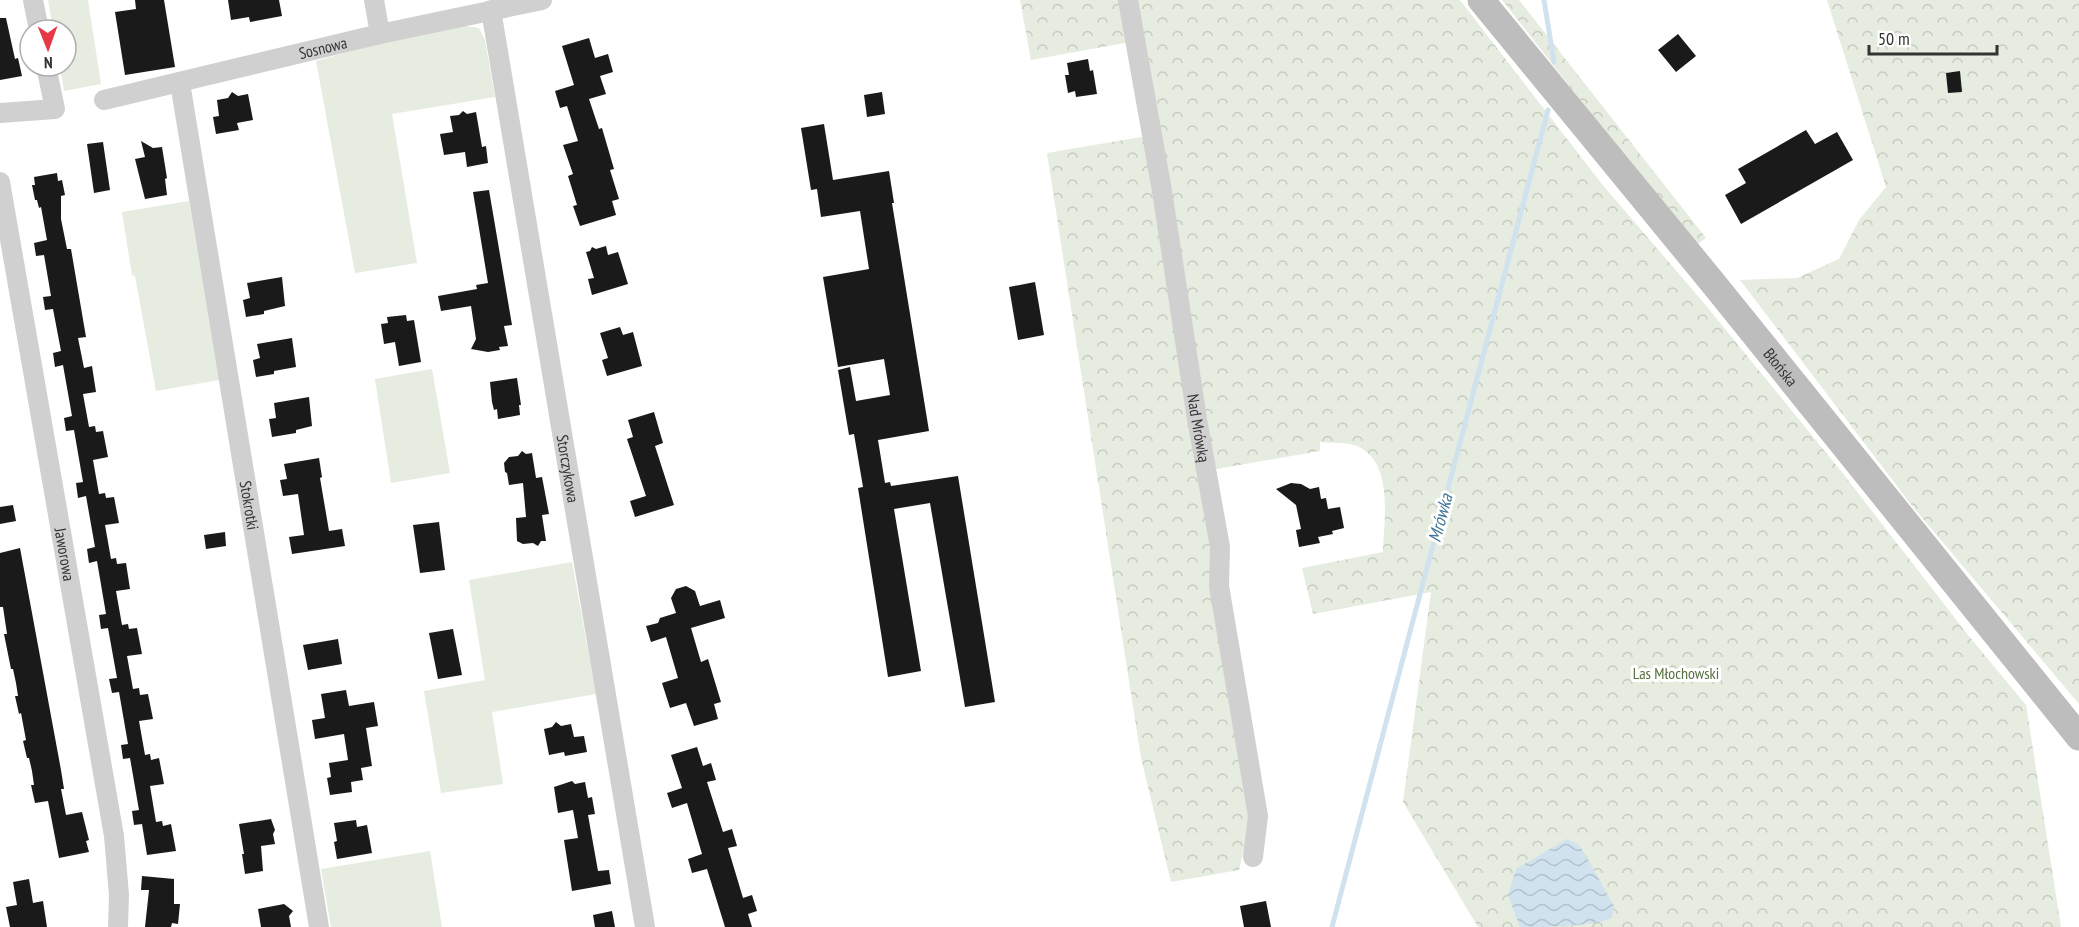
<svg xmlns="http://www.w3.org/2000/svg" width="2079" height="927" font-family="'PT Sans Narrow',sans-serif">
<defs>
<pattern id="forest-crowns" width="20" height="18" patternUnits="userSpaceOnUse" patternTransform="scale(1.5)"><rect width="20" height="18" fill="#e6ecdf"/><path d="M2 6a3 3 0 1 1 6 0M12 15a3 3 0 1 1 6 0" fill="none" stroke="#c6cbc0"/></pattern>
<pattern id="water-waves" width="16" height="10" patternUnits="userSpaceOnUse" patternTransform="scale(1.5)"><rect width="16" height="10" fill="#cfe2ee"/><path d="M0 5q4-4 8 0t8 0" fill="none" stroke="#b2c2cd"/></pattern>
</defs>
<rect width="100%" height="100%" fill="#fff"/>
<path fill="#e6ecdf" d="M48,0H88L101,84L64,91L60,66H66V30H53Z
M459,25L479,28L485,40L495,97L392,114L417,263L355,273L316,61L402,37Z
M189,201L219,380L156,391L135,276L132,275L122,212Z
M432,369L450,473L391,483L375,379Z
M572,562L596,694L492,712L503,784L441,793L424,691L485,680L469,580Z
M430,851L442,927H331L321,869Z"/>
<path fill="url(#forest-crowns)" d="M1020,0H1122L1130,42L1031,60Z
M1133,0H1460L1601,183L1703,302L1841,471L1968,635L2026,705L2061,927H1478L1403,802L1431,592L1313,614L1302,568L1383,552C1384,519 1394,462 1357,446C1347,442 1330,443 1320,442V451L1211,470Z
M1502,0H1519L1706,238L1695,246Z
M1827,0H2079V704L1913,507L1740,280L1797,278L1839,259L1859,220L1886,187Z
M1147,136L1252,817L1239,870L1171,882L1141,758L1047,153Z"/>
<path fill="url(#water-waves)" d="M1567,839L1579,845L1586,856L1614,906L1612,918C1592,927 1545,927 1520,927L1508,895L1516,869Z"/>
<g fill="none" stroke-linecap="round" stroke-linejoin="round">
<path stroke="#cfe2ee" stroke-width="5" d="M1544,0L1554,62
M1332,927L1548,110"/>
</g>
<path fill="#1a1a1a" d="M135,0H164L175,67L125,75L115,12L136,9Z
M228,0H279L282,16L250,22L249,17L231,20Z
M0,18H6L15,59L18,58L22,76L0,80Z
M1678,34L1696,56L1676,72L1658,50Z
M589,38L595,58L608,54L613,72L600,76L606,94L589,99L599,129L602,128L614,169L610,170L619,199L612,201L616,215L580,226L573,206L577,205L568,176L573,174L563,145L578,141L567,106L560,108L555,91L574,85L562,46Z
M1088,59L1090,71L1093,70L1097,94L1076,97L1075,91L1068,93L1065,75H1069L1067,63Z
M1960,71L1962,92L1948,93L1946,73Z
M232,92L238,96L248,94L253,120L237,123L239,130L216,134L213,117L219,116L217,100L228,98Z
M882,92L885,114L867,117L864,95Z
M463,111L467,114L476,112L482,147L486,146L488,163L467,167L465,152L444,155L440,134L453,132L450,116L459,115Z
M824,124L833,180L889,171L894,203H892L929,431L878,440L885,483L890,482L891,486L958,476L995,702L965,707L930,503L894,509L921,671L888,677L858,488L863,487L854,434L849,435L838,370L850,367L856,401L890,395L884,359L838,367L823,277L869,269L860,211L821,217L817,189L811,190L801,128Z
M1806,130L1815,144L1837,132L1853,160L1741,224L1725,195L1746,183L1738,169Z
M141,141L153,148L162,147L167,178L165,179L167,195L145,199L135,159L145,157Z
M103,142L110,190L94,193L87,144Z
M57,173L58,181L62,180L65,195L61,196V219L67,249H71L86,337L78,338L84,368L92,366L96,392L83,394L89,427L95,426L96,432L103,431L108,457L93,460L99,494L105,493L106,498L114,497L119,523L105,525L111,559L116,558L117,564L126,563L130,589L116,591L122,625L128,624L129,629L137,628L142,654L127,656L133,689L139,688L140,695L148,694L153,719L139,721L145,755L150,754L151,760L159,758L164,784L150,786L156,822L162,821L163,826L171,824L176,851L147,855L142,824L134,825L132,811L139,810L130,758L123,759L121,745L128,744L119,692L112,693L109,679L117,678L108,628L101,629L99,615L106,614L97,561L89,563L87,549L95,547L86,496L78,498L76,483L83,482L74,430L66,431L64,418L72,416L63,365L55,367L53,353L61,351L53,309L45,310L43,297L51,296L44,255L36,256L34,243L47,240L41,207L39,208L37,200H35L32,185H35L34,177Z
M489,190L512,325L504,326L508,346L499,347L500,350L488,352L471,349L476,339L471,306L441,311L438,296L477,289L476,285L488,283L473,192Z
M606,246L608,255L618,252L628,284L592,295L588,279L594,278L586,252L590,251L592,247L596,249Z
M282,277L285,306L264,311V314L246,317L243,300L250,298L247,283Z
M1035,282L1044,335L1018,340L1009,287Z
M406,315L407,321L414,320L421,362L399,366L395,342L384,344L381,324L388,323L387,317Z
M620,327L623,335L633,332L642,366L607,376L602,360L608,358L600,333Z
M292,338L296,367L274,371V374L256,377L253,360L260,358L257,344Z
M517,378L521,405H519L520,415L498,419L497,409L494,410L492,402L490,382Z
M309,397L312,426L296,430V433L272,437L269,419L276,418L274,403Z
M654,412L663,443L655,446L674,505L635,517L630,501L646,496L627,439L633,437L628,420Z
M522,451L526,454L532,453L536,478L542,477L549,514L542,515L546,541H541L538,546L533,543L523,544L517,541L516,518L526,517L523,483L509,485L507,473L505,472L504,463L509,457L518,456Z
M319,458L322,477L320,478L329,531L342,529L345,546L292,554L289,537L304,535L298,494L283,496L280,480L287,479L284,464Z
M1291,483L1301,484L1310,489L1319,487L1321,499L1326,498L1328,509L1340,507L1344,528L1332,531L1333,534L1318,537L1320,543L1299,547L1296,530L1301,529L1296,505L1276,489Z
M13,505L16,521L0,524V507Z
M439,522L445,570L420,573L413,525Z
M225,532L226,546L206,549L204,535Z
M20,548L61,770L64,789H61L66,815L82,812L89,840L86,841L89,852L59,858L48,801L35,803L31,785H34L32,771L29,758H27L23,741L26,740L21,713L19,714L15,696H18L16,683L13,669H11L4,634H7L3,607H0V553Z
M686,586L695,591L700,606L720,600L725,618L691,628L701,662L708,659L721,702L714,704L718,719L694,726L686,703L670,708L662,683L678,678L666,637L651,642L646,626L658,623L660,618L676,613L671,598L676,589Z
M453,629L462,675L438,679L429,633Z
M338,639L342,664L308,670L303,645Z
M346,690L349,706L374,702L378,726L366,728L372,766L361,768L363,780L351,782L352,792L330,795L327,778L331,777L329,763L348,760L344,734L315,739L312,720L325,718L321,694Z
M556,722L561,726L571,724L574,737L584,736L587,752L565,756L564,752L549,755L544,729L552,727Z
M697,747L703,766L711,763L716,780L707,782L723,832L732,829L737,846L728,848L743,898L752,895L757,911L748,914L752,927H725L707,869L692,873L688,859L702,854L687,803L672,808L667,793L682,788L671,755Z
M572,781L575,784L585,782L588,798L592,797L595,814L588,815L598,871L609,870L611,884L572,891L564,840L578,838L573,810L558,813L554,787Z
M271,819L275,830L273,834L275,844L261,846L263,871L245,874L242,854H244L239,824Z
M356,820L357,827L367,825L372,853L337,859L334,842L337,841L334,823Z
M142,876L174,879V904H180L178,924L172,923L171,927H145L149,890H141Z
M29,879L33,903L43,901L47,927H10L6,907L17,905L13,882Z
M1266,901L1271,927H1244L1240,906Z
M284,904L293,911L289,916L291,927H261L258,909Z
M612,911L615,927H595L593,915Z"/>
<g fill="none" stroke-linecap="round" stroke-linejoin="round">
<g stroke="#d0d0d0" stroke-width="20">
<path d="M33,0L39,30"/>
<path d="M374,0L380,34"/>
<path id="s1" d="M1128,0L1162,191L1197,419L1220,547L1219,586L1258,816L1253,857"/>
<path id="s2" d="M491,10L645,927"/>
<path id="s3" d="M180,83L319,927"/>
<path id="s4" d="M104,100L380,34L542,0"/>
<path d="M0,113L55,109L46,66"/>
<path id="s5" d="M0,182L114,836L119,895L118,927"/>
</g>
<path stroke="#bdbdbd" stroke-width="27" id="s6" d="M1481,0L1713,283L2079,737"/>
</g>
<g text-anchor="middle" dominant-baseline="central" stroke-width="6" stroke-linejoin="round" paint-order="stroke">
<g font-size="16" fill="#333" stroke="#fff">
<text stroke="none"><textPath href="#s4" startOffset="225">Sosnowa</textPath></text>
<text stroke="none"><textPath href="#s6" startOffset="474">Błońska</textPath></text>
<text stroke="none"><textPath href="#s1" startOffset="434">Nad Mrówką</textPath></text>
<text stroke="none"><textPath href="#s2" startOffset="465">Storczykowa</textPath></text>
<text stroke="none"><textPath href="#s3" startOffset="428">Stokrotki</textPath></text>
<text stroke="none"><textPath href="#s5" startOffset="378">Jaworowa</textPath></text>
</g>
<g font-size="16" fill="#56703f" stroke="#fff">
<text x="1676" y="673">Las Młochowski</text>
</g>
<g font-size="18" font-style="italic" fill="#3f7597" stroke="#fff">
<text transform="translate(1440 518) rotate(-75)">Mrówka</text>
</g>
</g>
<g transform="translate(48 48) rotate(179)"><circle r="28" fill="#ffffff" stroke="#adadad" stroke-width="1.5"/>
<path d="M0-4.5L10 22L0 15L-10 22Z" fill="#e63946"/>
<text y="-9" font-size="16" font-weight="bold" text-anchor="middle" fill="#333333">N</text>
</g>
<path d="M1869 45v9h128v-9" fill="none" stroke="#333333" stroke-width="3"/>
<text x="1878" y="45" font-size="18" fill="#333333" stroke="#ffffff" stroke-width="4.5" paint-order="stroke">50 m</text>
</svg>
